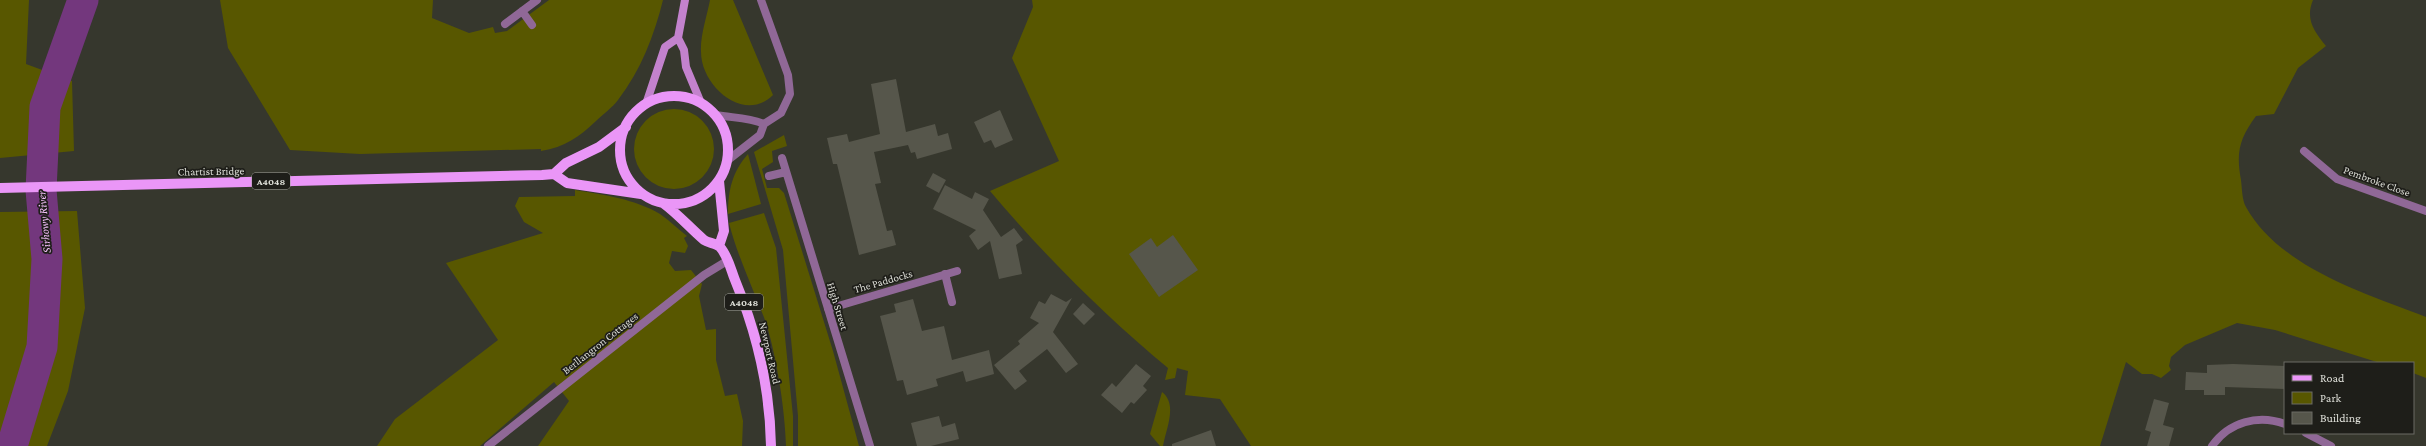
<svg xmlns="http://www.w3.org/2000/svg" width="2426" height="446" font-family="'Crimson Pro',serif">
<rect width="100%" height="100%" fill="#36372d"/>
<path fill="#585700" d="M0,0H29L26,64L72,81L74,151L0,158Z
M220,0H433L432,18L469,33L493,27L495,33L507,31L549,0H663C654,36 641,70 618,100C612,108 603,114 596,121C579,137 565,147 541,151V149L360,154L290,150L228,48Z
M710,0H733L773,95C744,124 701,86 701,52C700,36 707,16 710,0Z
M1032,0H2313C2305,19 2314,31 2326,46L2298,68L2274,114L2256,116C2239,139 2236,153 2241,180C2242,188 2242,200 2246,207C2280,268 2365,293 2426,317V378L2413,373V363H2380L2275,330L2237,323L2185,345L2171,357L2169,366L2171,370L2161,378L2152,374H2142L2126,362L2100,446H1251L1220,399L1185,395L1188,371L1177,368L1175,378L1165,380L1168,368C1104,315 1044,255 990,191L1059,161L1012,58L1033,7Z
M634 149a40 40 0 1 1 80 0a40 40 0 1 1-80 0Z
M784,135L787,146L772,151L773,162L762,169L767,188H779L784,193L833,351L859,446H798V416L783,250L754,152Z
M748,154L761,204L728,214C728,191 732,172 748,154Z
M575,190C604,195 635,199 660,214C669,220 678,229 687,236L684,238L688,246L685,253L672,251L669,263L675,271L691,270L702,284L699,296L706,330L716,329V360L725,396L737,394L743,421L742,446H538L569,401L554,382L480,446H377L395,419L498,340L446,263L543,233L524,222L515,206L519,197L575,196Z
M77,211L85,308L68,391L47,446H0V212Z
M764,213L776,248L793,416V446H786C785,410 777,358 766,323C754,290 738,258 729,223Z
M1162,392C1178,404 1166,429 1163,446H1160L1150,434Z"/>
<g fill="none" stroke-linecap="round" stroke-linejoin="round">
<path stroke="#73377d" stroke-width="31" d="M12,446L42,347L47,259L41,190L45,107L83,0"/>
</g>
<path fill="#56564b" d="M896,79L906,132L935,124L938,136L948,133L952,149L917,159L915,152L911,153L908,145L874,152L881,183L875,184L887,231L892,230L896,245L859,255L837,164H833L827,138L847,134L849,142L880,134L871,84Z
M1000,110L1013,140L995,148L991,140L984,143L974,122Z
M933,173L946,180L939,193L926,186Z
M945,185L972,199L975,192L989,199L983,210L1001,237L1014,228L1023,240L1016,245L1022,274L999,279L990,241L978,250L969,236L976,230L933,209Z
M1173,235L1198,270L1159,297L1129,254L1151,238L1157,247Z
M1051,294L1066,302L1072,298L1053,332L1078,364L1066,373L1047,349L1019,371L1027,381L1015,390L994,365L1020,344L1018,341L1039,323L1030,318L1039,301L1045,304Z
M913,299L922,331L944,326L952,360L989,350L994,374L966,382L963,371L936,379L938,386L907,395L903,380L897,381L880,316L896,312L894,304Z
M1083,303L1095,314L1084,325L1073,314Z
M1136,364L1151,376L1143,386L1147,390L1134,404L1131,402L1122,413L1101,395L1112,383L1116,387Z
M2233,364L2285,366V389L2225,387V395H2204V390H2185L2186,372L2207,373V365Z
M2154,399L2169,403L2163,425L2174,428L2169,446H2147L2151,432L2145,430Z
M939,416L942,427L955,423L959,439L931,446H917L911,423Z
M1211,430L1216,446H1172V444Z"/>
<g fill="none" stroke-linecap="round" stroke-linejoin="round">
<path stroke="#906897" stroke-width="8" d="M522,11L532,25
M505,24L537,0
M2304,151L2337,179L2426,211
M782,158L870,446
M769,176L786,172
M945,274L952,302
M828,309L957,271
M2306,433L2331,446
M488,446L704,275L727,261
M2212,446C2229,422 2258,414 2285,424"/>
<path stroke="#906897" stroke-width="8" d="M716,115C732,118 749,117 764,124
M728,160L760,135L764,124L781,113L790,94L788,75L761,0"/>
<path stroke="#c382cd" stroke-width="8" d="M685,0L678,38L684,50L686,67L701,103
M646,104L665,47L678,38"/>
<path stroke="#ea96f7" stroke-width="10" d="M620 150a54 54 0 1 1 108 0a54 54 0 1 1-108 0Z
M554,174L567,183L641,194
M719,181L724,231L719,246
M0,188L542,175L554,174L566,163L599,147L626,127
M663,203C678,214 690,228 704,240C708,243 716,243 720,247C728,256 731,270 735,280C757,333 770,389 771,446"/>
</g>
<g text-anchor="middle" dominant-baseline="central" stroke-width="3.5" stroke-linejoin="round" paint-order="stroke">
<g fill="#1e1e19" stroke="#a4a59f" stroke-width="1">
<rect x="252" y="173" width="38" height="16" rx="3"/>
<rect x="725" y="294" width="38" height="16" rx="3"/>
</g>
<g font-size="10" font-weight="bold" fill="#dedfd8">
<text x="271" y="181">A4048</text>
<text x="744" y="302">A4048</text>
</g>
<g font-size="11" fill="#dedfd8" stroke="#1e1e19">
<text transform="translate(211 171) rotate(-1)">Chartist Bridge</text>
<text transform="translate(2377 181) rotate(20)">Pembroke Close</text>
<text transform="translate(883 281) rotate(-16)">The Paddocks</text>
<text transform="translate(838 306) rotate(73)">High Street</text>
<text transform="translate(600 343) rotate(-38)">Berllangron Cottages</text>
<text transform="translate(770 353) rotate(77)">Newport Road</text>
</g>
<g font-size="12" font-style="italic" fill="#f2bff9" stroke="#1e1e19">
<text transform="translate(44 222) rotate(-95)">Sirhowy River</text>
</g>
</g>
<rect x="2284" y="362" width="130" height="72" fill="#1e1e19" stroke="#6b6b65"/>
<rect x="2292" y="375" width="20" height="6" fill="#ea96f7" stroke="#6b6b65"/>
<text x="2320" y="382" font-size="12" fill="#dedfd8">Road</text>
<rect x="2292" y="392" width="20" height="12" fill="#585700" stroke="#6b6b65"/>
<text x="2320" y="402" font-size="12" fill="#dedfd8">Park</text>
<rect x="2292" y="412" width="20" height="12" fill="#56564b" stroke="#6b6b65"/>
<text x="2320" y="422" font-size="12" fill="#dedfd8">Building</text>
</svg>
